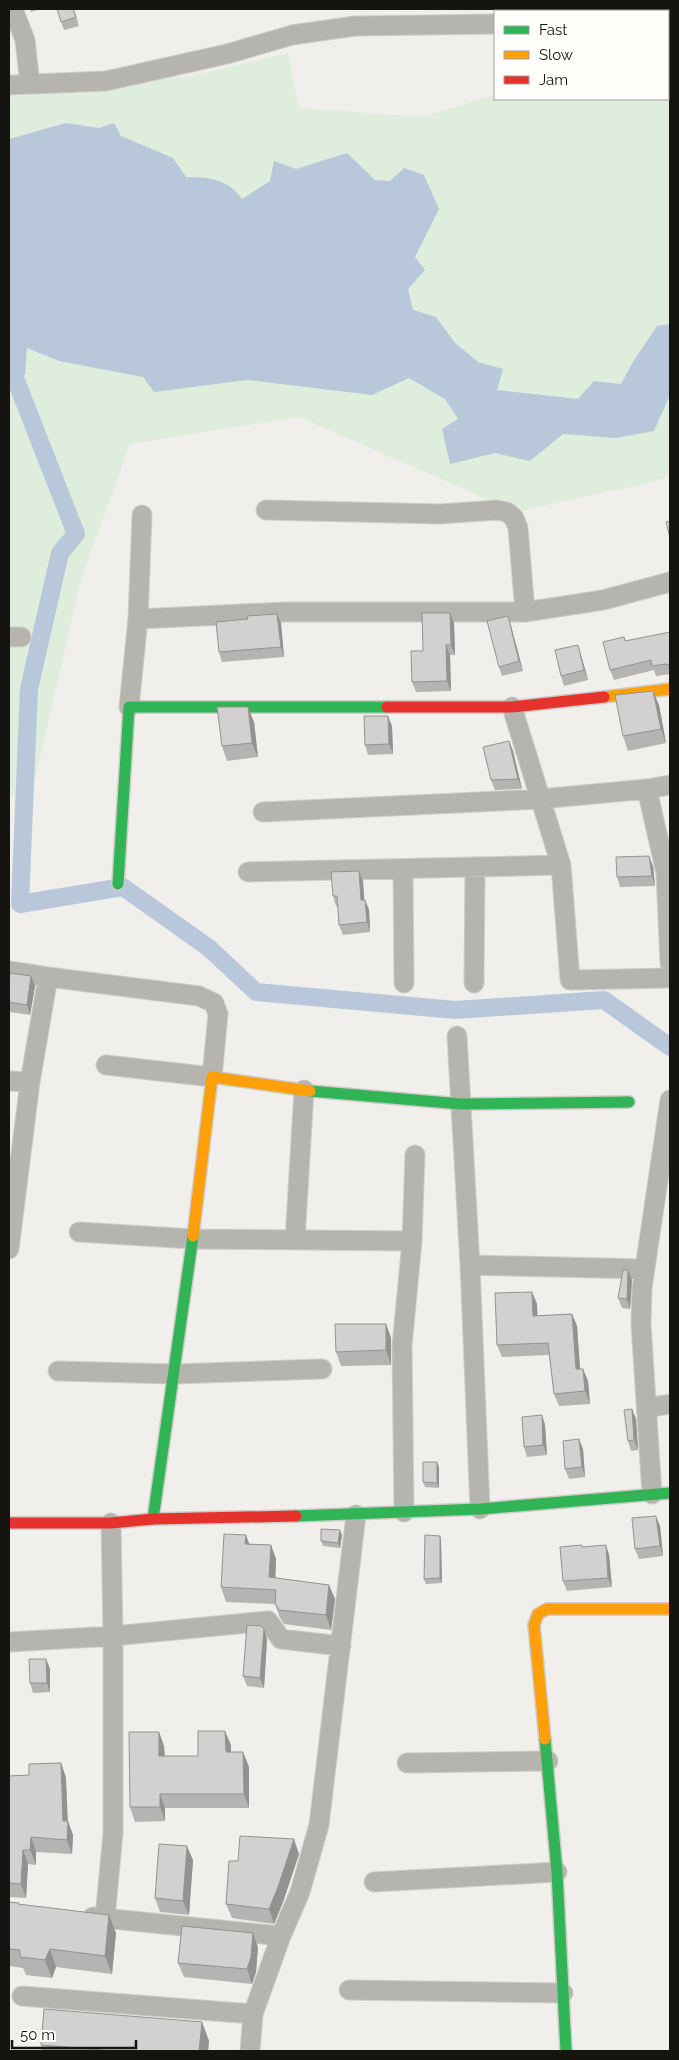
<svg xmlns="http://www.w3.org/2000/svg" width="679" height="2060" font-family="Raleway,sans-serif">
<rect width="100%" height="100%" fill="#f1efeb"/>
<path fill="#dfeddd" d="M667,9H670V475L657,481L516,512L299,417L130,444L81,580L30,802L9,794V97L195,75L288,53L299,108L422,117L495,95V99H668V11H666Z"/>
<path fill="#b8c7da" d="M66,123L99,128L114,123L121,136L173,158L186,177C209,177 228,179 242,199L270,181L274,161L296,169L347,153L375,180L390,181L404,168L424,175L439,209L415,257L425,270L408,289L413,310L436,317L455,343L478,362L503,369L497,390L578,399L594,381L621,384L634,360L657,326L670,324V395L654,431L616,438L563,434L530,461L495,453L450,464L442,429L458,419L445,399L409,378L372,395L247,380L154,392L143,377L59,361L27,348L25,375L15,378L9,372V139Z"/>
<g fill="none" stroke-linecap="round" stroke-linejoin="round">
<path stroke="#b8c7da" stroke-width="18" d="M15,378L76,534L60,553L29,689L20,904L123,887L209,948L256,992L455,1010L604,1000L670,1047"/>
<defs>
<path id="street" d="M13,9L25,40L30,84
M627,11L629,9
M9,85L106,81L227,54L292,35L355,26L495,24
M266,510L440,514L497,510L507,512L514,518L518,528L525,612
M142,515L138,619L285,612H525L603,600L670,582
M9,637H21
M129,707L138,619
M647,789L666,873L670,963
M263,812L540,799L647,789L670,785
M561,865L570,980L670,978
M403,869L404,983
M248,872L561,865L512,707
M9,971L48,977L30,1082L9,1249
M48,977L199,996L214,1003L218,1014L212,1077L106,1065
M474,983L475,867
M457,1036L470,1265
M9,1081L30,1082
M79,1232L193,1239L412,1241
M295,1240L304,1090
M58,1371L174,1374L322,1369
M647,1408L670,1404
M652,1494L641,1324L642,1288L670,1100
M480,1509L470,1265L644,1269
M404,1512L402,1346L412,1241L415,1155
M9,1642L113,1636L111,1523
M407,1763L548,1761
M374,1882L557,1872
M93,1917L281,1936
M105,1918L113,1833V1636L268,1621L281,1639L341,1646
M349,1990L563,1993
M22,1996L253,2014
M250,2051L253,2014L281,1936L300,1892L319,1825L356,1515"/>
<path id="fast" d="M118,884L129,707H387
M310,1091L461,1104L629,1102
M296,1516L480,1509L670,1493
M153,1519L193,1236
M545,1739L557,1872L566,2051"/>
<path id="slow" d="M604,697L670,689
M193,1236L212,1077L310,1091
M545,1739L534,1625L538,1614L547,1609H670"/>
<path id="jam" d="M387,707H512L604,697
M9,1523H111L153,1519L296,1516"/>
</defs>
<use href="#street" stroke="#cdccc9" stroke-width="21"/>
<use href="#fast" stroke="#cdccc9" stroke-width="14"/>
<use href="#slow" stroke="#cdccc9" stroke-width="14"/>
<use href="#jam" stroke="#cdccc9" stroke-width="14"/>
<use href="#street" stroke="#b6b4af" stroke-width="19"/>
<use href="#fast" stroke="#30b455" stroke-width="11"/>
<use href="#slow" stroke="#ff9f0a" stroke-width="11"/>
<use href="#jam" stroke="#e5322d" stroke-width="11"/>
</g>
<path fill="#b5b4b2" d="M30,9H41L31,12Z
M57,9H74L79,26L64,30Z
M552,9H598V11H553Z
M281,623L284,657L222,662L219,652Z
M454,623L455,655H450L451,691L416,692L412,682L423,651Z
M511,626L523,671L502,676L499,667Z
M670,632V674L656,676L654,670L614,680L610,670L624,637L626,641Z
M581,655L588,680L564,686L561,676Z
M659,705L666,743L628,751L623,736Z
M254,722L258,757L227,761L222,746Z
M392,726L393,754L368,755L365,745Z
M509,741L513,751L522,789L495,790L491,780Z
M653,866L655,886L620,887L617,877Z
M359,871L363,881L364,900H365L369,910L370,932L343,935L339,925L338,906H336L333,896Z
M31,976L35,986L30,1015L10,1012L9,1008V1002Z
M632,1280L630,1309L622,1308L618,1298Z
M532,1292L537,1304V1316L572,1314L577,1326L580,1369H583L588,1381L590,1404L559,1406L554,1394L549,1355L502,1357L497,1345Z
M386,1324L391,1338V1365L341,1366L336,1352Z
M632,1409L636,1419L638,1450L631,1451L628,1441Z
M542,1415L545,1425L547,1455L527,1457L524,1447Z
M583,1449L585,1477L569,1479L565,1469Z
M439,1467V1488L425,1487L423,1482Z
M660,1526L663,1556L639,1559L635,1549Z
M246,1535L249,1544L271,1545L276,1559L275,1578L329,1585L335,1599L331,1630L284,1624L280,1618L275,1604L226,1602L221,1587Z
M342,1535L340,1548L323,1546L321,1541Z
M440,1536L441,1541L442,1583L426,1584L424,1579Z
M582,1545V1547L606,1545L609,1555L612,1587L567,1591L563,1581Z
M267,1639L264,1688L247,1686L243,1676Z
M46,1659L50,1669V1692L33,1693L30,1683Z
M159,1732L164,1746L165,1756H198L231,1745V1752H243L249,1767V1808H165V1821L135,1822L130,1807Z
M61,1763L66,1778L67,1821L73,1835L72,1854L36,1852V1865L28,1864L26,1898L9,1897V1776L29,1775Z
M299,1854L283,1902L274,1924L232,1918L226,1904L238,1861Z
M193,1860L189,1915L160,1912L155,1898Z
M9,1902L116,1933L112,1974L56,1967L52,1978L26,1975L23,1968L9,1966Z
M258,1947L256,1972L252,1984L184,1977L178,1963Z
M202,2022L209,2041L208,2051H43L41,2045Z"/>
<path fill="#949291" d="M450,613L454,623L455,655L451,645Z
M277,614L281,623L284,657L281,647Z
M508,616L511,626L523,671L519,661Z
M446,645L450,655L451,691L447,681Z
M578,645L581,655L588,680L584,670Z
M653,691L659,705L666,743L661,729Z
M248,707L254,722L258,757L252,743Z
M388,716L392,726L393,754L389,744Z
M509,741L513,751L522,789L518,779Z
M649,856L653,866L655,886L652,876Z
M359,871L363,881L365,910L361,900Z
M365,900L369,910L370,932L367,922Z
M31,976L35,986L30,1015L27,1005Z
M628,1270L632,1280L630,1309L627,1299Z
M532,1292L537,1304L538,1329L533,1316Z
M572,1314L577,1326L581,1382L576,1369Z
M386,1324L391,1338V1365L386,1350Z
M583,1369L588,1381L590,1404L585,1391Z
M632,1409L636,1419L638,1450L634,1440Z
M542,1415L545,1425L547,1455L543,1445Z
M579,1439L583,1449L585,1477L582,1467Z
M437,1462L439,1467V1488L437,1483Z
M656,1516L660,1526L663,1556L660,1546Z
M340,1530L342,1535L340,1548L338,1543Z
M246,1535L251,1549L245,1544Z
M440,1536L441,1541L442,1583L440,1578Z
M271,1545L276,1559L275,1590L269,1577Z
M606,1545L609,1555L612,1587L608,1578Z
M329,1585L335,1599L331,1630L326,1615Z
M264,1629L267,1639L264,1688L260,1678Z
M46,1659L50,1669V1692L47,1683Z
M225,1731L231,1745V1767L226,1752Z
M159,1732L164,1746L165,1770L159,1756Z
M243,1752L249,1767V1808L244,1794Z
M61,1763L66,1778L68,1825V1821L73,1835L72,1854L67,1840L63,1821Z
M160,1794L165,1808V1821L160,1807Z
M31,1837L36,1852V1865L30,1850Z
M294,1839L299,1854L283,1902L274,1924L269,1909Z
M187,1846L193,1860L189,1915L183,1901Z
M23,1850L28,1864L26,1898L21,1884Z
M109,1915L116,1933L112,1974L105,1956Z
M253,1933L258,1947L256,1972L252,1984L247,1969Z
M50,1949L56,1967L52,1978L45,1960Z
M202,2022L209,2041L208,2051H199Z"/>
<path fill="#d3d1cf" stroke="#949291" d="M57,9H73L76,17L61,22Z
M670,521V538L666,522Z
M422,613H450L451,645H446L447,681L412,682L411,651H423Z
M277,614L281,647L219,652L216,622L248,619L247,616Z
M508,616L519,661L499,667L487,621Z
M670,632V665L665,664L652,666L651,660L610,670L603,642L624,637L625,641Z
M578,645L584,670L561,676L555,650Z
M653,691L661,729L623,736L615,695Z
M217,707H248L252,743L222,746Z
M364,716H388L389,744L365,745Z
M509,741L518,779L491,780L483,747Z
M649,856L652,876L617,877L616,857Z
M359,871L361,900H365L367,922L339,925L337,896H333L331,872Z
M10,973L31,976L27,1005L9,1002V985Z
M623,1270H628L627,1299L618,1298Z
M532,1292L533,1316L572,1314L576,1369H583L585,1391L554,1394L548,1343L497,1345L495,1293Z
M335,1324H386V1350L336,1352Z
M632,1409L634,1440L628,1441L624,1410Z
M542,1415L543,1445L524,1447L522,1417Z
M579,1439L582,1467L565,1469L563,1441Z
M423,1462H437V1483L423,1482Z
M656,1516L660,1546L635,1549L632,1518Z
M321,1529L340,1530L338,1543L321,1541Z
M224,1534L246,1535L245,1544L271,1545L269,1577L329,1585L326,1615L279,1610L275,1604L276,1590L221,1587Z
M425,1535L440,1536V1578L424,1579Z
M582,1545V1547L606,1545L608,1578L563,1581L560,1547Z
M247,1625L261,1626L264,1629L260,1678L243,1676Z
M29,1659H46L47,1683H30Z
M198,1731H225L226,1752H243L244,1794H160V1807H130L129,1732H159V1756H198Z
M61,1763L63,1821H68L67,1840L31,1837L30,1850H23L21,1884L9,1883V1776L29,1775V1764Z
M240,1836L294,1839L278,1887L269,1909L226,1904L229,1861H238Z
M159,1844L187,1846L183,1901L155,1898Z
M9,1902L19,1903L18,1904L109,1915L105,1956L50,1949L45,1960L20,1957V1950L9,1949Z
M182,1926L253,1933L251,1957L247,1969L178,1963Z
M44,2009L202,2022L199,2051H113L41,2045Z"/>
<rect width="679" height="2060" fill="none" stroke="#151411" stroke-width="20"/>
<rect x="494" y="10" width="175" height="90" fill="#fffefb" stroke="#a1a09d"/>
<rect x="504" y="26" width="25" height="8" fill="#30b455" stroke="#a1a09d"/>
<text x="539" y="35" font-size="15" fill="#151411">Fast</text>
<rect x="504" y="51" width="25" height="8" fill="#ff9f0a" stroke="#a1a09d"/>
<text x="539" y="60" font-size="15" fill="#151411">Slow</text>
<rect x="504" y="76" width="25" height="8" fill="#e5322d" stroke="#a1a09d"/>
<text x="539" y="85" font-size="15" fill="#151411">Jam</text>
<path d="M12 2040v8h124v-8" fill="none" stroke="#151411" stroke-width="2.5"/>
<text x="20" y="2040" font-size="15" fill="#151411" stroke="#fffefb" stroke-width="4" paint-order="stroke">50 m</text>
</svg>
